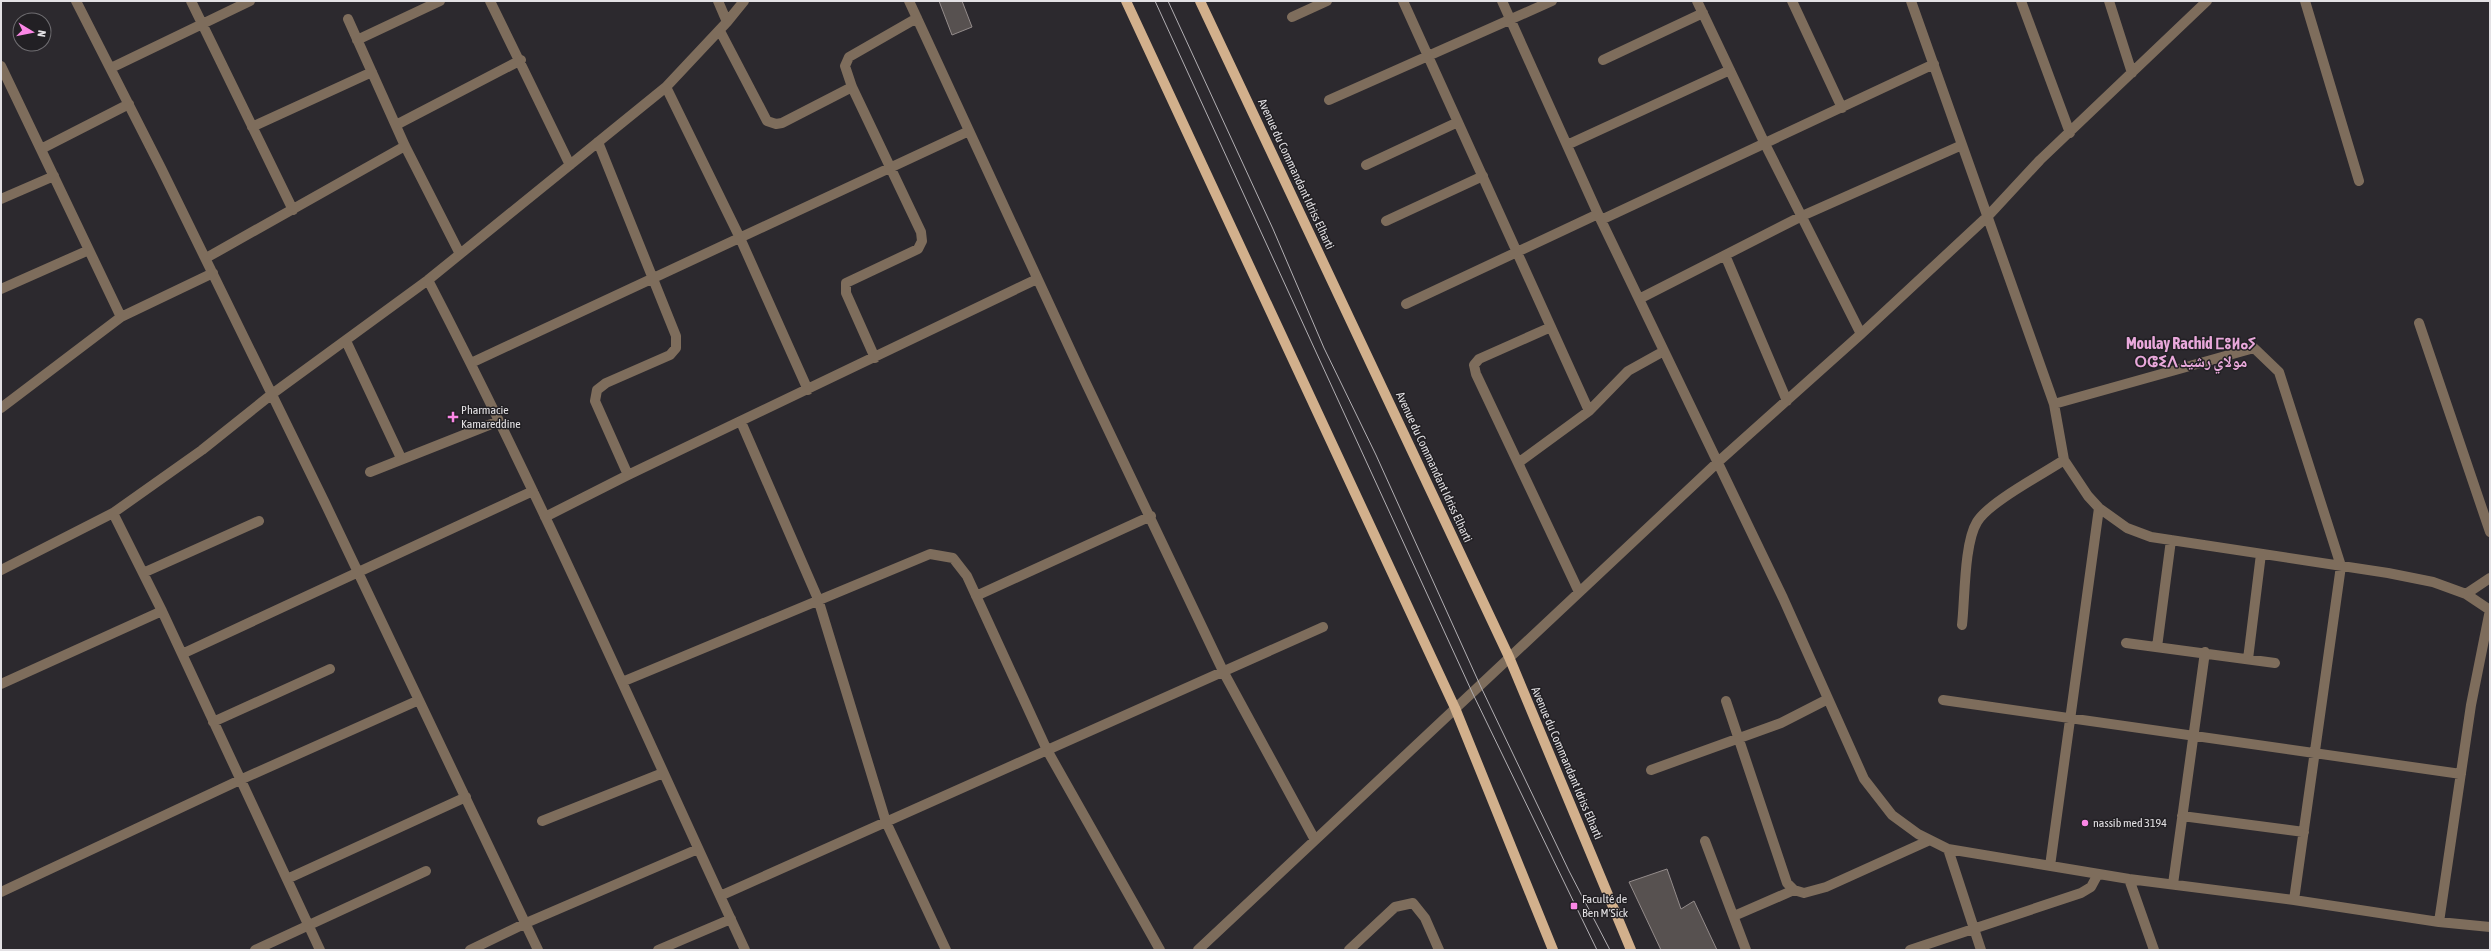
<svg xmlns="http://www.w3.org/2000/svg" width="2491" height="951" font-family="'Asap Condensed','Noto Naskh Arabic','Noto Sans Tifinagh',sans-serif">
<rect width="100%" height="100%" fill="#2c292e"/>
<path fill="#575150" stroke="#948c8b" d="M939,1H962L972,27L952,35Z
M1667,869L1681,909L1694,901L1717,950H1661L1629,882Z"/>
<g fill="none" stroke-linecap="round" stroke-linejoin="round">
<path stroke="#7e6d5c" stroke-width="10" d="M76,1L161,168L325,503L538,950
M191,1L293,210
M490,1L570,165
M718,1L727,22
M909,1L1083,377L1224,673L1315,840
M1403,1L1589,411
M1502,1L1598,214L1783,598L1864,779L1892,815L1918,834L1948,849L2129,879L2294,900L2439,922L2490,927
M1697,1L1765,144L1861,334
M1792,1L1842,108
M1911,1L2054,404L2064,460L2088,496L2099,508L2127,528L2151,537L2388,573L2433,582L2466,594L2490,610
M2021,1L2070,133
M2109,1L2132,73
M2305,1L2359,181
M1292,17L1327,1
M348,19L405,146L460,254
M720,31L767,121L776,124L782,123L852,87
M357,40L440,1
M1603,60L1703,13
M1,66L121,317
M111,68L250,1
M666,87L740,238L808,390
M1329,100L1552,1
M396,125L521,60
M252,127L372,72
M598,142L676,336V348L670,355L606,383L597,390L595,401L628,475
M1567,145L1730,70
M41,149L129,104
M1366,165L1458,122
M1,199L54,176
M1601,220L1934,64
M1386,221L1483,176
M1725,255L1787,401
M206,258L405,146
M428,280C542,499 641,726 745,950
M1,289L89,250
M1639,299L1802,216L1962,145
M1406,304L1598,214
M2419,323L2490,532
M1551,327L1479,359L1474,365L1476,374L1579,592
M346,341L401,458
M875,358L846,293V283L918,249L922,241L921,232L852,87L845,66L849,57L917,18
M471,363L969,131
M2054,404L2254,348L2279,372L2341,566L2294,900
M1,408L121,317L213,273
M741,422L818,599L886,822L946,950
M1518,463L1589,411L1628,371L1664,351
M370,472L499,421
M113,513L162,611L320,950
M545,517L628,475L1037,279
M1,570L113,513L202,450L272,394L428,280L666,87L727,22L744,1
M143,573L259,521
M2466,594L2490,578
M976,596L1151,516
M1962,625C1965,599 1964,543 1977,522C1989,502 2043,474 2064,460
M2126,643L2275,663
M2157,647L2171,540
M182,654L533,491
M2248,659L2261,554
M622,682L930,554L953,558L967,576L1047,750L1160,950
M1,684L162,611
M1943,700L2461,774
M1726,701L1787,883L1794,890L1804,893L1826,887L1930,840
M213,722L330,669
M1651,770L1781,723L1828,699
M2182,816L2304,832
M542,821L663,773
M1705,841L1746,950
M1948,849L1981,950
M2050,866L2099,508
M287,879L466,797
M2129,879L2154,950
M2173,884L2205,652
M1,892L240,780L419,700
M720,896L1323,627
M1734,916L1794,890
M2439,922L2471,705L2490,610
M255,950L426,871
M470,950L526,923L698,849
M658,950L731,919
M1198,950L1718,462L1861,334L1988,216L2040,160L2207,1
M1349,950L1395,907L1413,903L1425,918L1439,950
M1910,950L2081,893L2091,887L2098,874"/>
<path stroke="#d2b08c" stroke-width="10" d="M1126,1L1455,708L1553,950
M1200,1L1509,657L1631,950"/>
<path stroke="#b2afb3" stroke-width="1" d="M1155,1L1472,692L1597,950
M1168,1L1273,229L1324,348L1376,455L1480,685L1569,871L1610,950"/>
</g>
<g fill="#fb87e6" stroke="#222024" stroke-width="1.5">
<path d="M451 411h4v4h4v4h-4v4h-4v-4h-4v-4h4z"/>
<circle cx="2085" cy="823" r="4"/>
<rect x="1570" y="902" width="8" height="8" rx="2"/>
</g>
<g text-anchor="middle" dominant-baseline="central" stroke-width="3" stroke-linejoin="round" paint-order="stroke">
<g font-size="12" fill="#e3e1e4" stroke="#222024">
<text transform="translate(1296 174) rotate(65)">Avenue du Commandant Idriss Elharti</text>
<text transform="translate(1434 467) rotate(65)">Avenue du Commandant Idriss Elharti</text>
<text transform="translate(1567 763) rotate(67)">Avenue du Commandant Idriss Elharti</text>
</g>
<g font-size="12" fill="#e3e1e4" stroke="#222024" text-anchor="start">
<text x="461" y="410">Pharmacie<tspan x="461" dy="14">Kamareddine</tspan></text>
<text x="2093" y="823">nassib med 3194</text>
<text x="1582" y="899">Faculté de<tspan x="1582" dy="14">Ben M'Sick</tspan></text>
</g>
<g font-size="16" font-weight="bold" fill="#e9a8db" stroke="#222024">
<text x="2191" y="343">Moulay Rachid ⵎⵓⵍⴰⵢ<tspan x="2191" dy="18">ⵔⵛⵉⴷ مولاي رشيد</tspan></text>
</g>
</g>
<rect width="2491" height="951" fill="none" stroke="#e3e1e4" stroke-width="4"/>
<g transform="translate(32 32) rotate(100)"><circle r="19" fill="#222024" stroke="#6f6d71"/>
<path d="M0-3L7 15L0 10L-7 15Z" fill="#fb87e6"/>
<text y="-6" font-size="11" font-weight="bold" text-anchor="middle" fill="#e3e1e4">N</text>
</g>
</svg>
